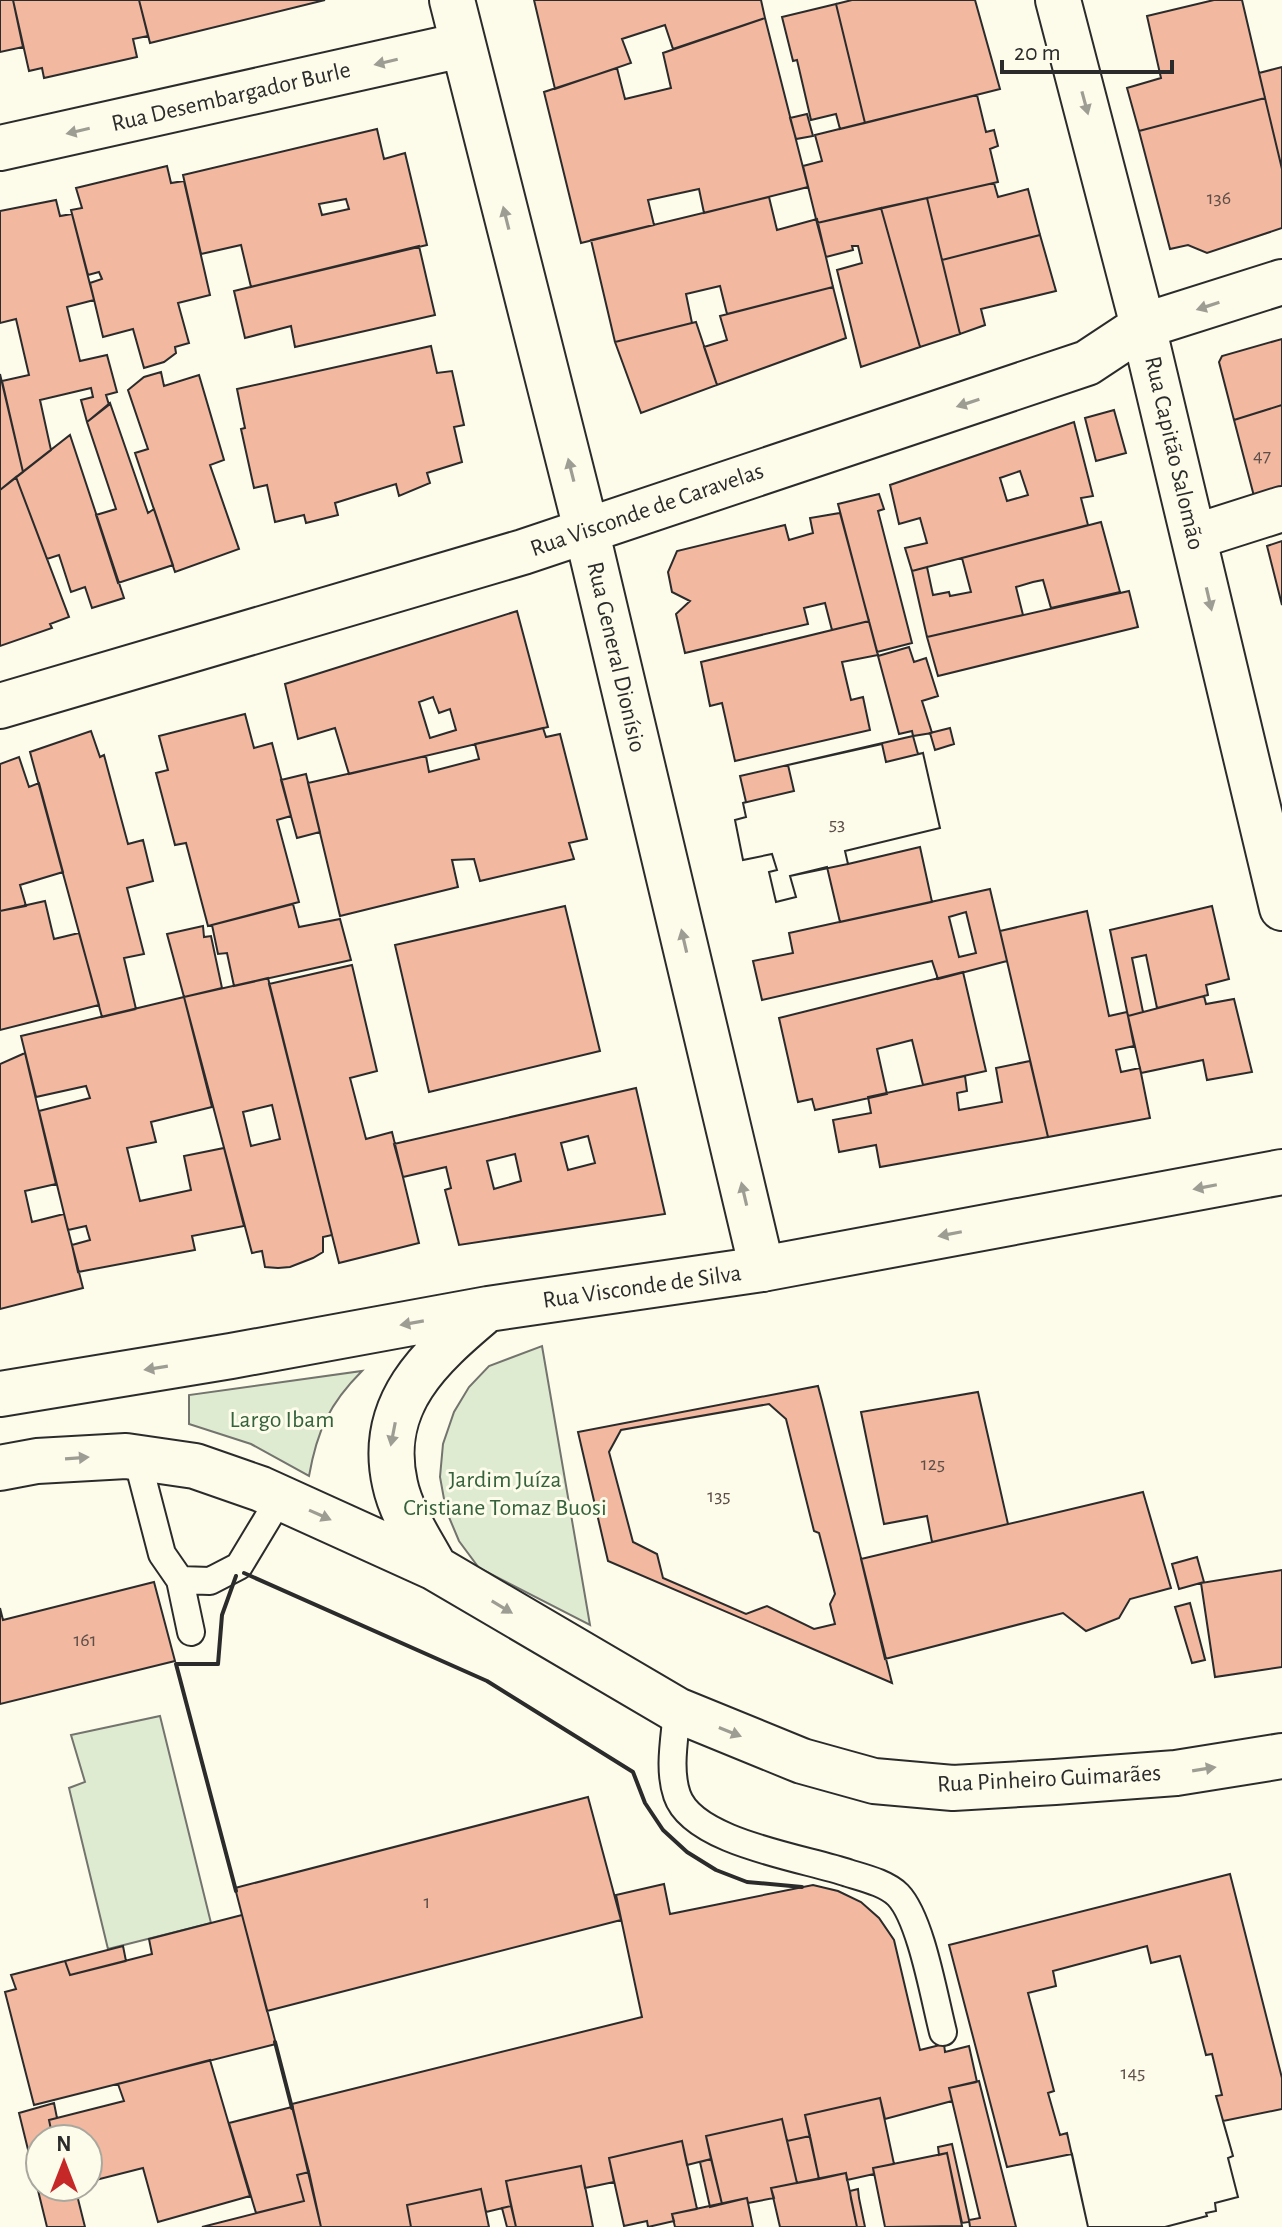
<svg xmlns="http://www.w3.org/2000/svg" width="1282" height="2227" font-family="'Alegreya Sans',sans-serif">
<rect width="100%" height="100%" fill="#fdfbea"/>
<path fill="#deebd1" stroke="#74746e" stroke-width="2" d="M542,1346L590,1625L479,1568L459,1541L446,1510L440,1477L443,1444L454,1412L469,1387L489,1366Z
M362,1371C329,1404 317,1431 309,1476L251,1444L189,1424V1395Z
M160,1716L211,1923L108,1949L69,1788L85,1782L71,1735Z"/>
<path fill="#f2b8a0" stroke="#2b2b2b" stroke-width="2" fill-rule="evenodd" d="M0,0H13L23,47L0,52Z
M13,0H139L148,36L133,39L137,57L44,78L42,68L29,71Z
M139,0H325L150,43Z
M534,0H761L765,18L673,49L665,25L622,39L631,63L555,89Z
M852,0H975L1000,89L865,123L836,4Z
M1214,0H1242L1265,98L1139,131L1127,88L1161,78L1147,16Z
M836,4L865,123L840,129L836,114L811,120L797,60L793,61L782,17Z
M765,18L808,187L704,213L699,189L648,200L654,225L581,243L544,92L617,68L625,99L671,88L663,53Z
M1282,67V169L1259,73Z
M977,95L986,132L994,130L998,146L990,149L998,182L817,223L803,166L822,161L815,135Z
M1265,98L1282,169V228L1207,253L1188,245L1170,249L1139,131Z
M807,114L813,136L796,139L790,118Z
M377,129L384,159L405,153L427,245L251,287L241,245L201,254L183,175ZM346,199L349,209L322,215L319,204Z
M167,166L171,183L184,181L210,295L178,303L189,343L175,347L176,353L164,362L144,368L133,329L103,337L90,283L102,279L99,272L88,275L71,210L82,208L76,188Z
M994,183L998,197L1028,189L1040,235L942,260L927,198Z
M769,197L777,230L817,219L833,287L727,314L720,286L686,294L692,323L615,342L591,240Z
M927,198L960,334L920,347L881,208Z
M56,200L60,216L72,214L94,300L67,307L80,361L107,355L117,392L106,395L109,405L87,422L81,400L93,397L91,388L40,400L51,450L23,472L2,381L29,375L16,319L0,323V211Z
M881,208L920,347L861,367L837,270L862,263L858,246H852L853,250L826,257L817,223Z
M1040,235L1056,291L981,309L985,325L960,334L942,260Z
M419,246L435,315L295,347L291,326L245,338L234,291Z
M833,287L846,338L717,385L704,347L727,340L720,316Z
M696,322L717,385L641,413L615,342Z
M1282,339V405L1234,420L1219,362L1222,356Z
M431,346L437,373L452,371L464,425L454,427L462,462L427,473L430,483L399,496L396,484L335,503L338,515L306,523L304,515L275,522L267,485L254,488L241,429L245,428L237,389Z
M161,372L164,386L199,375L224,460L210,465L239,549L175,572L135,453L148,449L128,390L144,377Z
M0,374L23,472L0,490Z
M110,403L148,513L154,509L173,565L118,583L96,515L116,509L87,422Z
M1282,405V491L1255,500L1234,420Z
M1114,410L1126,453L1096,461L1085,418Z
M1074,422L1093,496L1081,498L1088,525L912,571L905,548L927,543L920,518L899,524L890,485ZM1020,471L1028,495L1007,501L1000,478Z
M70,435L124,598L92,608L85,587L71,592L59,555L47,559L16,477Z
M16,477L69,617L50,624L52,628L0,646V490Z
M879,494L884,509L878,511L912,643L877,652L838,504Z
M840,513L869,621L832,630L825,603L804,608L808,624L685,653L676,614L690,601L672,592L668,572L677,551L785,525L789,540L813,533L810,518Z
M1101,522L1120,592L1051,608L1043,580L1033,582L1016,587L1023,615L927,637L912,571L927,567L933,595L949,592L950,596L971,592L962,558Z
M1282,541V605L1267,546Z
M1129,591L1138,627L938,676L927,637Z
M517,611L548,727L349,774L335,728L298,739L285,684ZM433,697L439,713L450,709L456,730L430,738L419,702Z
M869,621L878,655L842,662L851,700L863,697L870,730L735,761L722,703L710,706L701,662Z
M909,647L914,662L926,658L938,696L922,701L932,733L913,736L912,731L899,734L878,656Z
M245,714L254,748L272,743L291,816L277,820L299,902L208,926L186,843L175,845L156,773L168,770L159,736Z
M543,728L546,737L560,734L587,839L569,843L574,859L480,881L474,859L452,860L458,887L340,916L308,783L426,756L429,772L479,759L475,744Z
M950,728L954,744L935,750L930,733Z
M91,731L100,757L104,755L128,844L143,840L153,881L127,888L144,954L124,958L136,1009L102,1017L30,752Z
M913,736L918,754L923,753L940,828L845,851L848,864L920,847L932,902L840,922L827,867L790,876L796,897L776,902L769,872L777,870L772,854L743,860L735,820L746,817L743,803L746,802L740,776Z
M882,744L886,762L923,753L940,828L845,851L848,864L790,876L796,897L776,902L769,872L777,870L772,854L743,860L735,820L746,817L743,803L794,791L788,765Z
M19,757L29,787L39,783L63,872L20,885L26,906L0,911V764Z
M306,774L320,832L297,838L281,780Z
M990,889L1007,961L938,979L932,961L762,1000L753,961L793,953L789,933ZM966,912L976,953L959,957L949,917Z
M45,901L54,939L79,933L99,1005L0,1030V911Z
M293,904L299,927L340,919L351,960L234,986L227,953L218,954L212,925Z
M565,906L600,1051L429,1092L395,945Z
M1212,906L1229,979L1206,985L1208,995L1157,1008L1146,955L1132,958L1143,1012L1128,1016L1110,930Z
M1087,911L1109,1016L1127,1012L1128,1016L1134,1046L1116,1050L1121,1072L1140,1068L1150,1118L1048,1137L1000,931Z
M203,926L204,937L211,936L222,988L184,997L167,934Z
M352,965L377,1071L350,1078L366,1139L392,1132L419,1243L339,1263L269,984Z
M963,972L986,1071L923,1085L912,1040L877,1049L887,1094L815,1110L812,1099L798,1102L779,1018Z
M268,978L332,1235L323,1237V1252L313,1258L290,1267L278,1268L265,1267L262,1251L252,1253L184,997ZM272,1105L280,1139L251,1146L243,1112Z
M1204,996L1206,1004L1234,999L1252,1072L1207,1080L1203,1060L1141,1073L1128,1016Z
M184,997L212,1107L151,1122L156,1142L127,1148L140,1201L191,1190L184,1156L224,1148L244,1226L192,1236L195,1250L78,1272L72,1245L90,1240L86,1226L68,1230L39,1111L90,1098L86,1086L36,1097L21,1036Z
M25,1053L56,1184L25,1191L32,1222L64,1214L83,1288L0,1309V1064Z
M1030,1061L1048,1137L880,1167L876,1145L839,1152L833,1120L871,1113L868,1097L965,1076L967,1091L957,1093L959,1110L1002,1102L996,1068Z
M636,1088L665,1214L459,1245L445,1190L451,1188L446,1167L403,1177L394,1144ZM588,1136L595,1163L568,1170L561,1143ZM515,1154L521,1181L494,1189L487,1161Z
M818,1386L822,1401L892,1683L608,1561L578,1432Z
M978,1392L1008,1524L932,1542L927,1516L884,1524L861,1412Z
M769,1404L786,1419L814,1531L819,1533L835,1594L830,1604L835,1624L814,1629L767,1606L746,1614L663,1578L657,1554L633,1542L609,1452L621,1430Z
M1143,1492L1171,1588L1130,1599L1119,1618L1086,1631L1063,1613L885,1659L861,1559Z
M1197,1557L1204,1582L1179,1589L1172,1564Z
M1282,1570V1667L1215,1677L1201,1583Z
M154,1582L175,1661L0,1704V1608L3,1620Z
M1190,1603L1205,1660L1192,1663L1175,1607Z
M588,1797L621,1920L267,2011L235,1888Z
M1230,1874L1282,2078V2109L1223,2121L1233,2156L1228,2158L1238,2197L1215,2203L1216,2211L1206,2213L1207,2216L1165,2227H1088L1072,2154L1007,2167L949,1945Z
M664,1884L670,1914L813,1885L838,1891L861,1902L879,1918L894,1940L920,2050L944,2044L945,2052L969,2046L977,2082L949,2088L952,2101L885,2119L880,2098L805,2115L810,2136L787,2141L782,2119L706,2136L711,2159L687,2165L682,2141L609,2158L614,2182L585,2188L581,2166L506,2181L511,2206L486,2212L481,2189L407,2205L411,2227H321L292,2104L642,2017L616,1895Z
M242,1915L276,2044L34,2105L5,1992L16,1989L11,1975L65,1961L70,1975L152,1954L149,1939Z
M123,1946L126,1961L70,1975L65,1961Z
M1147,1946L1151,1963L1180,1956L1206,2055L1212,2054L1222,2095L1216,2096L1233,2156L1228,2158L1238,2197L1215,2203L1216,2211L1206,2213L1207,2216L1165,2227H1088L1067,2133L1060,2135L1048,2093L1054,2091L1028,1993L1056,1986L1053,1971Z
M210,2060L250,2196L158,2222L143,2168L88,2182V2139H53L49,2120L124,2101L118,2084Z
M979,2081L1016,2227H970L969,2220L980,2218L949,2088Z
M880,2098L894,2164L873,2168L874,2174L847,2180L846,2173L819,2179L805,2115Z
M54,2103L57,2118L49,2120L53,2139H40V2187H75L85,2227H47L19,2113Z
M292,2107L309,2172L297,2175L304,2201L256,2213L229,2123Z
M782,2119L797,2183L771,2188L774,2198L748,2203L747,2198L722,2204L706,2136Z
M810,2136L819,2179L797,2183L787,2141Z
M682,2141L697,2209L672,2214L674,2221L648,2227L647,2221L624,2226L609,2158Z
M952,2144L969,2220V2222L962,2223L947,2153L939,2155L938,2147Z
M947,2153L962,2226L885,2227L873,2168Z
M711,2159L722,2204L710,2207L700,2162Z
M581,2166L593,2227H516L506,2181Z
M309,2172L321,2227H202L304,2201L297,2175Z
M846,2173L857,2227H780L771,2188Z
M481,2189L489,2227H411L407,2205Z
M858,2189L859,2198L865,2227H857L851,2199L850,2191Z
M747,2198L753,2227H675L672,2214Z
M511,2206L516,2227H507L502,2208Z"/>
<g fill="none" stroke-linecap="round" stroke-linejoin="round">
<defs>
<path id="service" d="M137,1458L162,1554L180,1580L210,1581L239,1566L280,1498
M180,1580L191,1632
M677,1710C675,1737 668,1769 677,1795C693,1843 805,1858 848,1873C864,1878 886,1883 898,1895C921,1919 934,1997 943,2032"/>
<path id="minor" d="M452,0L586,529L762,1269
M1058,0L1143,326L1282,908
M0,148L462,45
M1194,537L1282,509
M0,706L523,552L1087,363L1143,326L1282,282"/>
<path id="secondary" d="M0,1394L231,1356L488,1309L762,1269L1282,1172
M0,1468L37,1461L126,1456L195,1466L261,1489L435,1568L677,1710L802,1761L874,1781L953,1788L1055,1782L1176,1773L1282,1756
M435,1568C421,1542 401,1513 395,1484C377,1404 430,1357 486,1310"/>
</defs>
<use href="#service" stroke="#2b2b2b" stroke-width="30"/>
<use href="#minor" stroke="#2b2b2b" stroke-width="48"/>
<use href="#secondary" stroke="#2b2b2b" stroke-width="48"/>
<use href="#service" stroke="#fdfbea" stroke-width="26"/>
<use href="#minor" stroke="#fdfbea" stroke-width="44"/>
<use href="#secondary" stroke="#fdfbea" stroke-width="44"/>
<path stroke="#2b2b2b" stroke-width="4" d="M244,1573L487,1681L633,1772L645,1803L663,1830L687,1852L716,1870L747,1882L802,1887
M236,1891L176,1664H218L222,1615L236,1576
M275,2042L292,2108"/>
</g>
<defs><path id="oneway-solid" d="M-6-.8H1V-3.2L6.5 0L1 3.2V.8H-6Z" transform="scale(2)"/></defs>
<g fill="#9e9d94">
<use href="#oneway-solid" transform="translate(386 62) rotate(167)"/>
<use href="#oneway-solid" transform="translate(1085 103) rotate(75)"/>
<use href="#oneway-solid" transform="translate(78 131) rotate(167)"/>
<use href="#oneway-solid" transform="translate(506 218) rotate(-104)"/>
<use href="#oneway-solid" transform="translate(1208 306) rotate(162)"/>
<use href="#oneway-solid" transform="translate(968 403) rotate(162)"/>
<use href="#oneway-solid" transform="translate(571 470) rotate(-104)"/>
<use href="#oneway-solid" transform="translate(1209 599) rotate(77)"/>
<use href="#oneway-solid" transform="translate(684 941) rotate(-103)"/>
<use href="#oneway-solid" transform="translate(1205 1187) rotate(169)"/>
<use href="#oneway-solid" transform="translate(744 1194) rotate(-103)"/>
<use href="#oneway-solid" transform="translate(950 1234) rotate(169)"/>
<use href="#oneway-solid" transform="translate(412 1323) rotate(170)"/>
<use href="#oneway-solid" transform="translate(156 1368) rotate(171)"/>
<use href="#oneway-solid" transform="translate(393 1434) rotate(101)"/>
<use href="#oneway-solid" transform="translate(77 1458) rotate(-4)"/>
<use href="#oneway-solid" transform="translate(320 1515) rotate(24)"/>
<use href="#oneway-solid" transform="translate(502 1607) rotate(31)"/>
<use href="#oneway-solid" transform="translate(730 1732) rotate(22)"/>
<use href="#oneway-solid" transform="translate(1204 1769) rotate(-9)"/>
</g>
<g text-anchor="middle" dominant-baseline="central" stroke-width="6" stroke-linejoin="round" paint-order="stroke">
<g font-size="20" fill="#5d4e48">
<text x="1219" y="198">136</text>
<text x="1262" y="456">47</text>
<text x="837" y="824">53</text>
<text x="933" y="1464">125</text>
<text x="719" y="1496">135</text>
<text x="85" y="1640">161</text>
<text x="427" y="1902">1</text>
<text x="1133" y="2073">145</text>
</g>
<g font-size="24" fill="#2b2b2b" stroke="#fdfbea">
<text transform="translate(231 97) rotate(-13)">Rua Desembargador Burle</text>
<text transform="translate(1174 453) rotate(77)">Rua Capitão Salomão</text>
<text transform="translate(647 510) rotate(-19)">Rua Visconde de Caravelas</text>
<text transform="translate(616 657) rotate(77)">Rua General Dionísio</text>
<text transform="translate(642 1287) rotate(-8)">Rua Visconde de Silva</text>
<text transform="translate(1049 1779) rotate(-3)">Rua Pinheiro Guimarães</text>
</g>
<g font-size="24" fill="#34623c" stroke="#fdfbea">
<text x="282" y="1420">Largo Ibam</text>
<text x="505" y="1480">Jardim Juíza<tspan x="505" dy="28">Cristiane Tomaz Buosi</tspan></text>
</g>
</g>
<g transform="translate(64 2163)"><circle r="38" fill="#fdfbea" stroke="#a9a89e" stroke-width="2"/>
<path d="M0-6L14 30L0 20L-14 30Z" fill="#c62828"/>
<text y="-12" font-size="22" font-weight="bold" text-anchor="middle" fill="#2b2b2b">N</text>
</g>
<path d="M1002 60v12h170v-12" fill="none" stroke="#2b2b2b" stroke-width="4"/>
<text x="1014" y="60" font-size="24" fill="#2b2b2b" stroke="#fdfbea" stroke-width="6" paint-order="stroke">20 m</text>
</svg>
